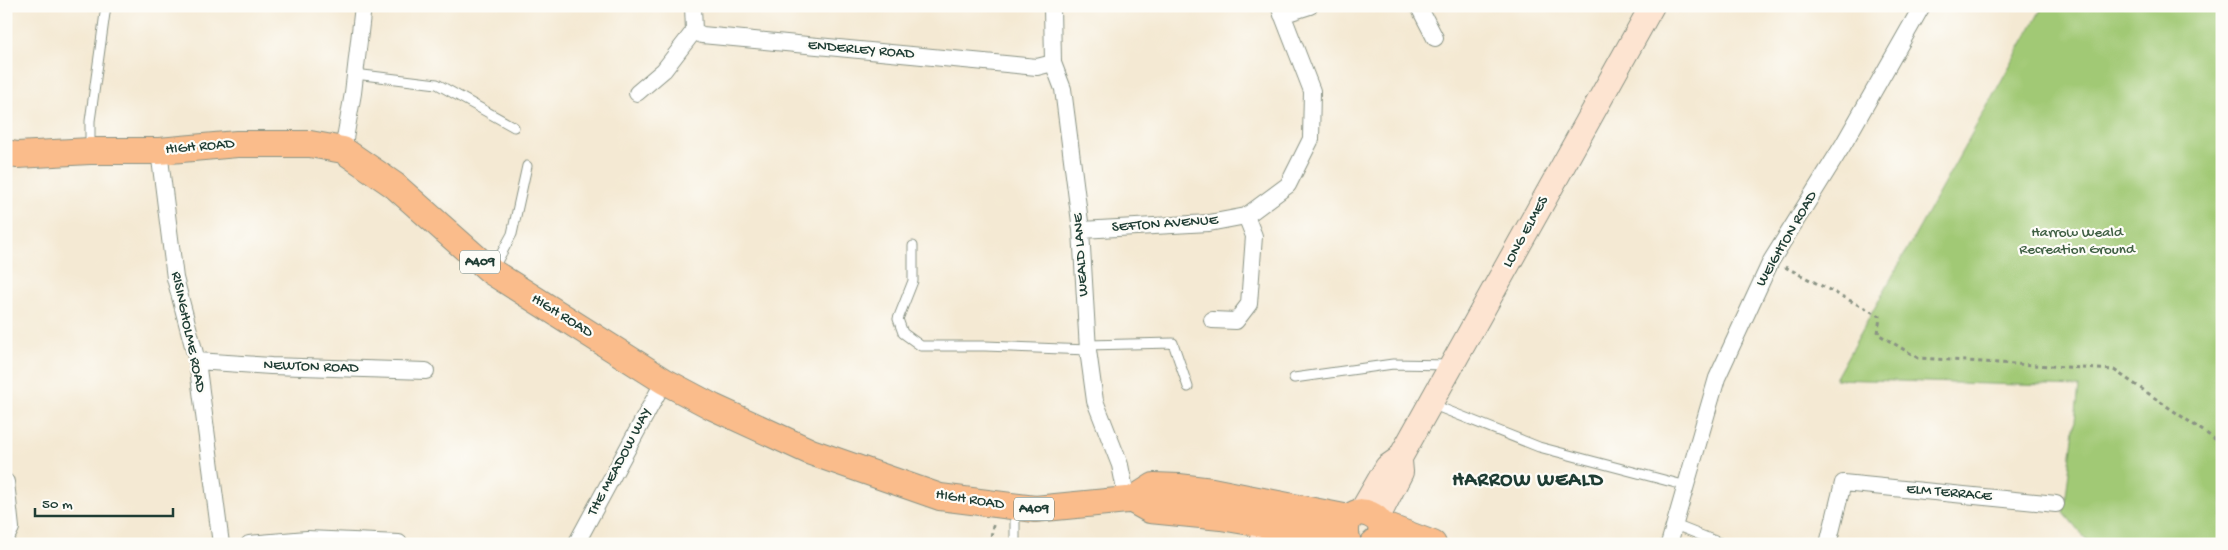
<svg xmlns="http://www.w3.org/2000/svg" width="2228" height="550" font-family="'Gochi Hand',sans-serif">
<rect width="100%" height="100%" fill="#fdfcf7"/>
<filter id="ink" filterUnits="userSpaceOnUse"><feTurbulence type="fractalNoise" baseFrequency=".02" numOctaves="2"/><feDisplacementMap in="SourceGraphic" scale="10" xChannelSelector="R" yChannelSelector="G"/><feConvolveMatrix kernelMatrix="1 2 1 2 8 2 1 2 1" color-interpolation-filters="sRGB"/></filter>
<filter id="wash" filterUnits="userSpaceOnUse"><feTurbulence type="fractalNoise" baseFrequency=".0096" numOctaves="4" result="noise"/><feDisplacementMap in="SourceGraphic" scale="20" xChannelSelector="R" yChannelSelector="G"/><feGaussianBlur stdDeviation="1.12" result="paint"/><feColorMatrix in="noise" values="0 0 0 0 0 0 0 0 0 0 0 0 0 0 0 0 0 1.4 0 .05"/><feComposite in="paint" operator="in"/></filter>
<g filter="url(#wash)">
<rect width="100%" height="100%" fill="#f4e9d3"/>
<path fill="#a1c974" stroke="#608354" d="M2043,6H2222V544H2090L2064,513L2079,387L1835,379Z"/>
</g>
<g filter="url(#ink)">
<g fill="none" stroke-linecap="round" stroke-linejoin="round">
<defs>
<path id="lane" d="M355,74L437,84L514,127
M90,148V121L106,6
M913,246V281L898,319L903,333L921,346H985L1088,350
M493,269L512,234L527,166
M1087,345L1173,343L1188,387
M1294,378L1393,364L1449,365
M1431,404L1539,447L1687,486
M1675,525L1723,544
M1015,544V510"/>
<path id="street" d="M693,6L694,31L702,35L1037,67L1053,63
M1052,6L1053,63L1063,89L1081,230L1088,350L1095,401L1120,465L1127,500
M1417,6L1419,7L1435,38
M1282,15L1310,6
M637,93L664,70L694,31
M343,150L353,93L363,6
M159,151L175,278L197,361L221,544
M1081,230L1209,223L1246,216L1288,185L1311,139L1312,91L1279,6
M1212,320L1236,321L1249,304L1254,236L1246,216
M197,361L271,366L426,371
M6,482L11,528L6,538
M249,544L307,539L399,543
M576,544L664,381
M1669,544L1717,378L1771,261L1843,145L1922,6
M1828,544L1843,483L2056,504"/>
<path id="secondary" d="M1361,512L1387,467L1400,458L1652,6
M1377,519L1401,472L1400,461
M1261,544L1269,506"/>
<path id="primary" d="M6,153L17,155L90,151H159L237,144H310L343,150L394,185L492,272L664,381L713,407L811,452L940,497L1035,509L1127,500H1132L1154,486L1179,487L1212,491L1349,518
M1132,500L1150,510L1221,517L1347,538
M1380,524L1433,544
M1346,533C1344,493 1403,520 1373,544"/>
</defs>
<use href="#lane" stroke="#8a9384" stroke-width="11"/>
<use href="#street" stroke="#8a9384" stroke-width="18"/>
<use href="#secondary" stroke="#8a9384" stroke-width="26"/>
<use href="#primary" stroke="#8a9384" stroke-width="28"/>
<path stroke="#8a9384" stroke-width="3" stroke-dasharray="4 4" stroke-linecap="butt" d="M1785,267L1880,316L1878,334L1918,358L2114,370L2222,444
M990,544L993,525"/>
<use href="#lane" stroke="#fff" stroke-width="9"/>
<use href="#street" stroke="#fff" stroke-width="16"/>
<use href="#secondary" stroke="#fde4d1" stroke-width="24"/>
<use href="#primary" stroke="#fabc8b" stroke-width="26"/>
</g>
</g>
<g text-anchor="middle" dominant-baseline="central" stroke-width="4.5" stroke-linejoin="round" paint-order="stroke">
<g fill="#fdfcf7" stroke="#62766e" stroke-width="1">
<rect x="460" y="250.5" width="40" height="23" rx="4"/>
<rect x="1014" y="497.5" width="40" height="23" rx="4"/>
</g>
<g font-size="14" font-weight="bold" fill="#1f3d34">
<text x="480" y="262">A409</text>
<text x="1034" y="509">A409</text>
</g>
<g font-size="15" fill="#1f3d34" stroke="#fdfcf7">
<text transform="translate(861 50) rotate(5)">ENDERLEY ROAD</text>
<text transform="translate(200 147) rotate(-5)">HIGH ROAD</text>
<text transform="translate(1165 224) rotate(-4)">SEFTON AVENUE</text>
<text transform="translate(1526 232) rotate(-61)">LONG ELMES</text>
<text transform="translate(1787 239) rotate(-60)">WEIGHTON ROAD</text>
<text transform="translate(1081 255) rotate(-94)">WEALD LANE</text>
<text transform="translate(562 316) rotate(32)">HIGH ROAD</text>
<text transform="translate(188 332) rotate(78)">RISINGHOLME ROAD</text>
<text transform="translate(311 367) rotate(2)">NEWTON ROAD</text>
<text transform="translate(620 462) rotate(-62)">THE MEADOW WAY</text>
<text transform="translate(1949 493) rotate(5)">ELM TERRACE</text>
<text transform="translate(970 500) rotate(9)">HIGH ROAD</text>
</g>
<g font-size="15" fill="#406044" stroke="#fdfcf7">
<text x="2077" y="233">Harrow Weald<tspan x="2077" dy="17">Recreation Ground</tspan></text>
</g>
<g font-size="20" font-weight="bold" letter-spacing="1" fill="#1f3d34" stroke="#fdfcf7">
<text x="1528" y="481">HARROW WEALD</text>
</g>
</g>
<rect width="2228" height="550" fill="none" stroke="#fdfcf7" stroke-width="25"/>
<path d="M35 508v8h138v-8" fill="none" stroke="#1f3d34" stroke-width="2.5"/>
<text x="42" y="508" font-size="15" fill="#1f3d34" stroke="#fdfcf7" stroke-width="4" paint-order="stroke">50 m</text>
</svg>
